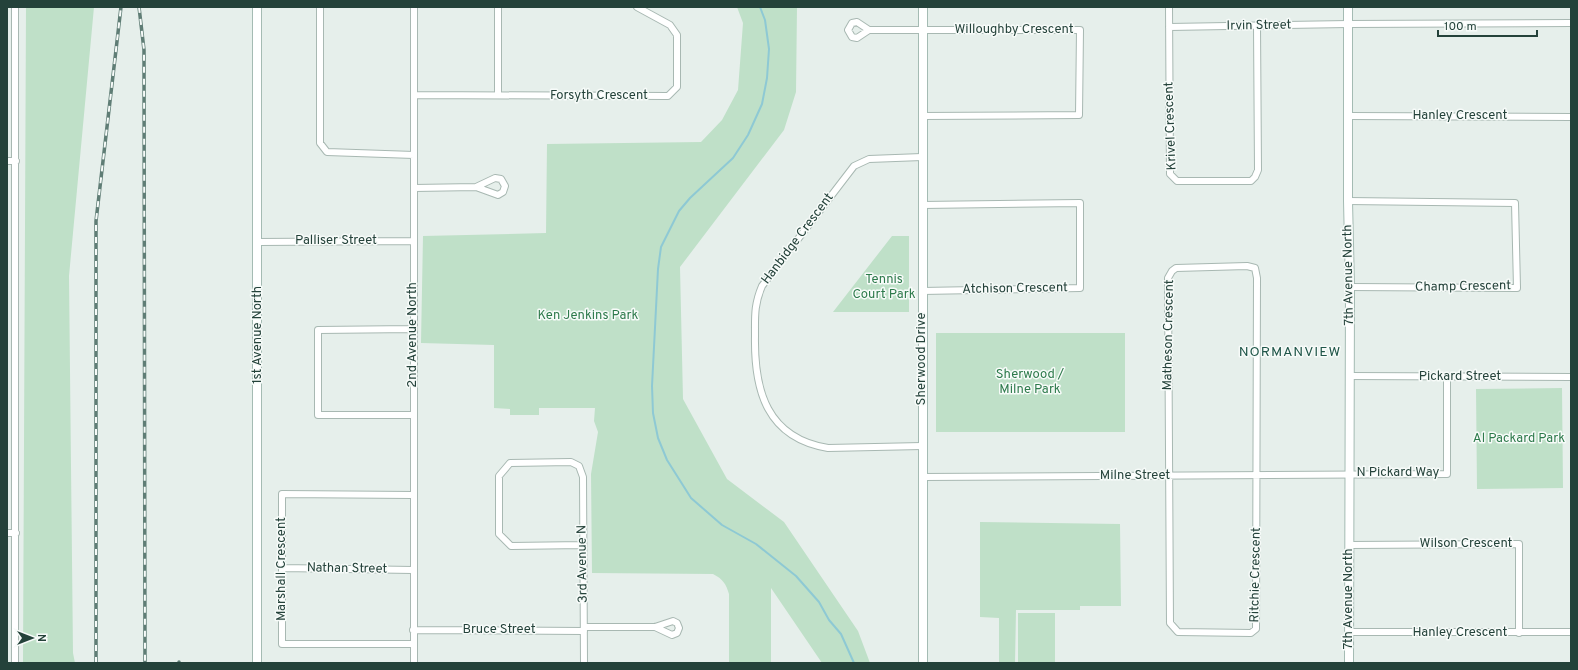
<svg xmlns="http://www.w3.org/2000/svg" width="1578" height="670" font-family="Overpass,sans-serif">
<rect width="100%" height="100%" fill="#e6efeb"/>
<path fill="#bfe0c8" d="M26,7H94L69,276L73,653L75,663H23Z
M737,7H797L796,92L784,130L680,267L683,399L727,479L784,522L858,631L870,663H822L771,588V663H729V594C726,584 723,579 713,574L592,573L591,474L598,432L594,421L595,408H539V415H510V409L494,408V345L421,343L423,236L546,233L547,144L701,142L722,120L738,90L743,23Z
M892,236H909V312H833Z
M936,333H1125V432H936Z
M1562,388L1563,488L1477,489L1476,389Z
M980,522L1120,524L1121,606H1080V610H1016L1015,663H999V618L980,617Z
M1018,613H1055V663H1018Z"/>
<g fill="none" stroke-linecap="round" stroke-linejoin="round">
<path stroke="#8ec9d4" stroke-width="2" d="M760,7L765,20L769,49L767,78L762,104L748,135L733,158L690,198L679,211L661,247L658,269L652,386L653,413L658,438L667,460L691,498L722,525L756,544L796,576L819,602L829,620L841,634L854,663"/>
<defs>
<path id="street" d="M320,7V143L327,152L414,155
M1169,7L1170,174L1177,181H1251L1255,177L1258,170L1257,26
M1169,27L1348,24L1571,23
M869,30L857,22L852,23L848,30L852,37L857,38L869,30H1080L1079,115L922,116
M414,95L668,96L677,87V35L670,25L637,7
M498,95V7
M1349,116L1571,117
M7,161H16
M414,188L476,187L498,195L503,192L505,186L501,179L495,178L476,187
M1348,201L1515,203L1517,288L1350,287
M922,205L1080,203V288L922,291
M258,242L414,241
M1247,266L1255,268L1257,278L1256,629L1251,633L1178,632L1170,623L1168,278L1172,271L1176,268Z
M413,329L318,330V415H413
M1349,376L1571,377
M922,446L828,448C767,438 754,391 755,336C755,316 754,305 762,286L854,166L869,159L922,157
M922,477L1447,474V377
M413,495L282,494V644H413
M7,533H16
M583,545L511,546L499,534V476L510,463L571,462L579,466L583,477L584,663
M1349,545L1519,544V633
M282,568L413,570
M584,627H655L673,621L677,623L679,628L677,633L672,635L655,627
M413,630L584,631
M1350,632H1571
M15,663V7
M414,663V7"/>
<path id="secondary" d="M923,7V663
M1348,7V201L1350,287L1349,663
M257,663V7"/>
</defs>
<use href="#street" stroke="#a8b8b2" stroke-width="8"/>
<use href="#secondary" stroke="#a4bbb3" stroke-width="10"/>
<use href="#street" stroke="#fff" stroke-width="6"/>
<use href="#secondary" stroke="#fff" stroke-width="8"/>
<defs>
<path id="rail" d="M139,7L144,50L145,663
M179,662V663
M96,663V221L121,7"/>
</defs>
<use href="#rail" stroke="#5f7d75" stroke-width="3.5"/>
<use href="#rail" stroke="#f7fbf9" stroke-width="2" stroke-dasharray="6" stroke-linecap="butt"/>
</g>
<g text-anchor="middle" dominant-baseline="central" stroke-width="3" stroke-linejoin="round" paint-order="stroke">
<g font-size="13" fill="#24423a" stroke="#f7fbf9">
<text transform="translate(1259 26) rotate(-1)">Irvin Street</text>
<text x="1014" y="30">Willoughby Crescent</text>
<text x="599" y="96">Forsyth Crescent</text>
<text x="1460" y="116">Hanley Crescent</text>
<text transform="translate(1171 126) rotate(-92)">Krivel Crescent</text>
<text transform="translate(798 239) rotate(-53)">Hanbidge Crescent</text>
<text x="336" y="241">Palliser Street</text>
<text transform="translate(1349 275) rotate(-91)">7th Avenue North</text>
<text transform="translate(1463 287) rotate(-1)">Champ Crescent</text>
<text transform="translate(1015 289) rotate(-1)">Atchison Crescent</text>
<text transform="translate(258 335) rotate(-90)">1st Avenue North</text>
<text transform="translate(413 335) rotate(-90)">2nd Avenue North</text>
<text transform="translate(1169 335) rotate(-89)">Matheson Crescent</text>
<text transform="translate(922 359) rotate(-90)">Sherwood Drive</text>
<text x="1460" y="377">Pickard Street</text>
<text x="1398" y="473">N Pickard Way</text>
<text x="1135" y="476">Milne Street</text>
<text x="1466" y="544">Wilson Crescent</text>
<text transform="translate(583 564) rotate(-91)">3rd Avenue N</text>
<text transform="translate(282 569) rotate(-90)">Marshall Crescent</text>
<text transform="translate(347 569) rotate(1)">Nathan Street</text>
<text transform="translate(1256 575) rotate(-89)">Ritchie Crescent</text>
<text transform="translate(1349 599) rotate(-90)">7th Avenue North</text>
<text x="499" y="630">Bruce Street</text>
<text x="1460" y="633">Hanley Crescent</text>
</g>
<g font-size="13" fill="#2d7a4b" stroke="#f7fbf9">
<text x="884" y="280">Tennis<tspan x="884" dy="15">Court Park</tspan></text>
<text x="588" y="316">Ken Jenkins Park</text>
<text x="1030" y="375">Sherwood /<tspan x="1030" dy="15">Milne Park</tspan></text>
<text x="1519" y="439">Al Packard Park</text>
</g>
<g font-size="14" letter-spacing="1" fill="#1f5548" stroke="#f7fbf9">
<text x="1290" y="352">NORMANVIEW</text>
</g>
</g>
<rect width="1578" height="670" fill="none" stroke="#24423a" stroke-width="16"/>
<g transform="translate(32 638) rotate(90)" stroke="#f7fbf9" stroke-width="3" paint-order="stroke">
<path d="M0-3L7 15L0 10L-7 15Z" fill="#24423a"/>
<text y="-6" font-size="11" font-weight="bold" text-anchor="middle" fill="#24423a">N</text>
</g>
<path d="M1438 30v6h99v-6" fill="none" stroke="#24423a" stroke-width="2"/>
<text x="1444" y="30" font-size="12" fill="#24423a" stroke="#f7fbf9" stroke-width="3" paint-order="stroke">100 m</text>
</svg>
